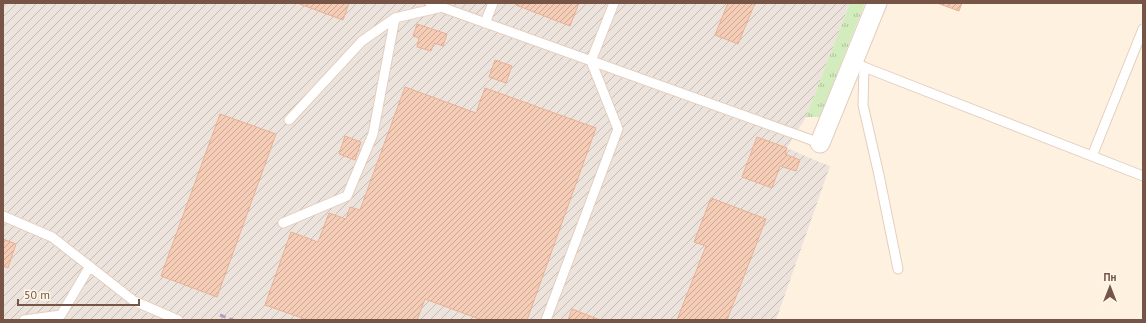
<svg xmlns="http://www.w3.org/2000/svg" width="1146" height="323" font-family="'PT Sans',sans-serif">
<defs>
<pattern id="industrial-furrows" width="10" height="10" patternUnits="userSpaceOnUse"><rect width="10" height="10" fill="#ece3dc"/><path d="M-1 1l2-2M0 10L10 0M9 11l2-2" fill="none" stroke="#c4bbb4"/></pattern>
<pattern id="grass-tufts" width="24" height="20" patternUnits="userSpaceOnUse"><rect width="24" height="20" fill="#d2ecbe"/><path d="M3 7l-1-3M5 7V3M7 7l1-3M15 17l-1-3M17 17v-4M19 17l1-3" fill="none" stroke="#afc29c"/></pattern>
<pattern id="building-hatch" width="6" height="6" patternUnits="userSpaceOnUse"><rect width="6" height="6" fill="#f5ccb5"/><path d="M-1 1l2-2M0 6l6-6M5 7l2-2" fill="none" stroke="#cba895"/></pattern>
</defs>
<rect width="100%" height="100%" fill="#fef1e0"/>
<path fill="url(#industrial-furrows)" d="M3,3H850L806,117L787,148L819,162L830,166L776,320H3Z"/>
<path fill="url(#grass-tufts)" d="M850,3H865L820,117H806Z"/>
<path fill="url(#building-hatch)" stroke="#e8b195" d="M297,3H349L343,20Z
M516,3H579L570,26L516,5Z
M728,3H755L738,44L715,35Z
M937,3H962L959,11Z
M417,24L447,34L443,46L434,43L431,51L417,47L419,38L413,36Z
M495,60L512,66L506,83L489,77Z
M405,87L476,113L485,88L596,128L527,320H482L425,299L417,320H308L265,305L291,232L318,242L329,213L346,219L350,207L360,210Z
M220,114L276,134L217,297L161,276Z
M345,136L361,142L355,160L339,154Z
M757,137L787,148L785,154L800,160L796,171L780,166L772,188L742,177Z
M711,198L766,219L727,320H677L706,246L694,242Z
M3,239L16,244L8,268L3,266Z
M572,309L600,320H568Z"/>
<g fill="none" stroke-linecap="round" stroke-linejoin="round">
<defs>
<path id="lane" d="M430,3L820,143
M485,23L493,3
M854,61L864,67L1143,176
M864,67L863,105L879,175L898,269
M289,120L362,41L395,18L442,7
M1092,156L1143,29
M3,216L52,237L134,301L178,320
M283,223L347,196L373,134L395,18
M24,320L61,315L90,266
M546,320L618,129L591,61L614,3"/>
<path id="street" d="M820,143L877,3"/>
</defs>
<use href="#lane" stroke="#e4cebe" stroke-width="11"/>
<use href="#street" stroke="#e4cebe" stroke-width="21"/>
<use href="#lane" stroke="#fff" stroke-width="9"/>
<use href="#street" stroke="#fff" stroke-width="19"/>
<path stroke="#b39ec7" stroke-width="3" stroke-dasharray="6 4" stroke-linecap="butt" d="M220,315L233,320"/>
</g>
<rect width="1146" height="323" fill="none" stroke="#765546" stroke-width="8"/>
<g transform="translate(1110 287)" stroke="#fff5e7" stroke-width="3" paint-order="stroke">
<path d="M0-3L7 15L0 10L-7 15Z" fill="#765546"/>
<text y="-6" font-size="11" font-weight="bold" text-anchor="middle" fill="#765546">Пн</text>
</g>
<path d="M18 299v6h121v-6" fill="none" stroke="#765546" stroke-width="2"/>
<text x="24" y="299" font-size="12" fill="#765546" stroke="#fff5e7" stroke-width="3" paint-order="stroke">50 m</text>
</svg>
